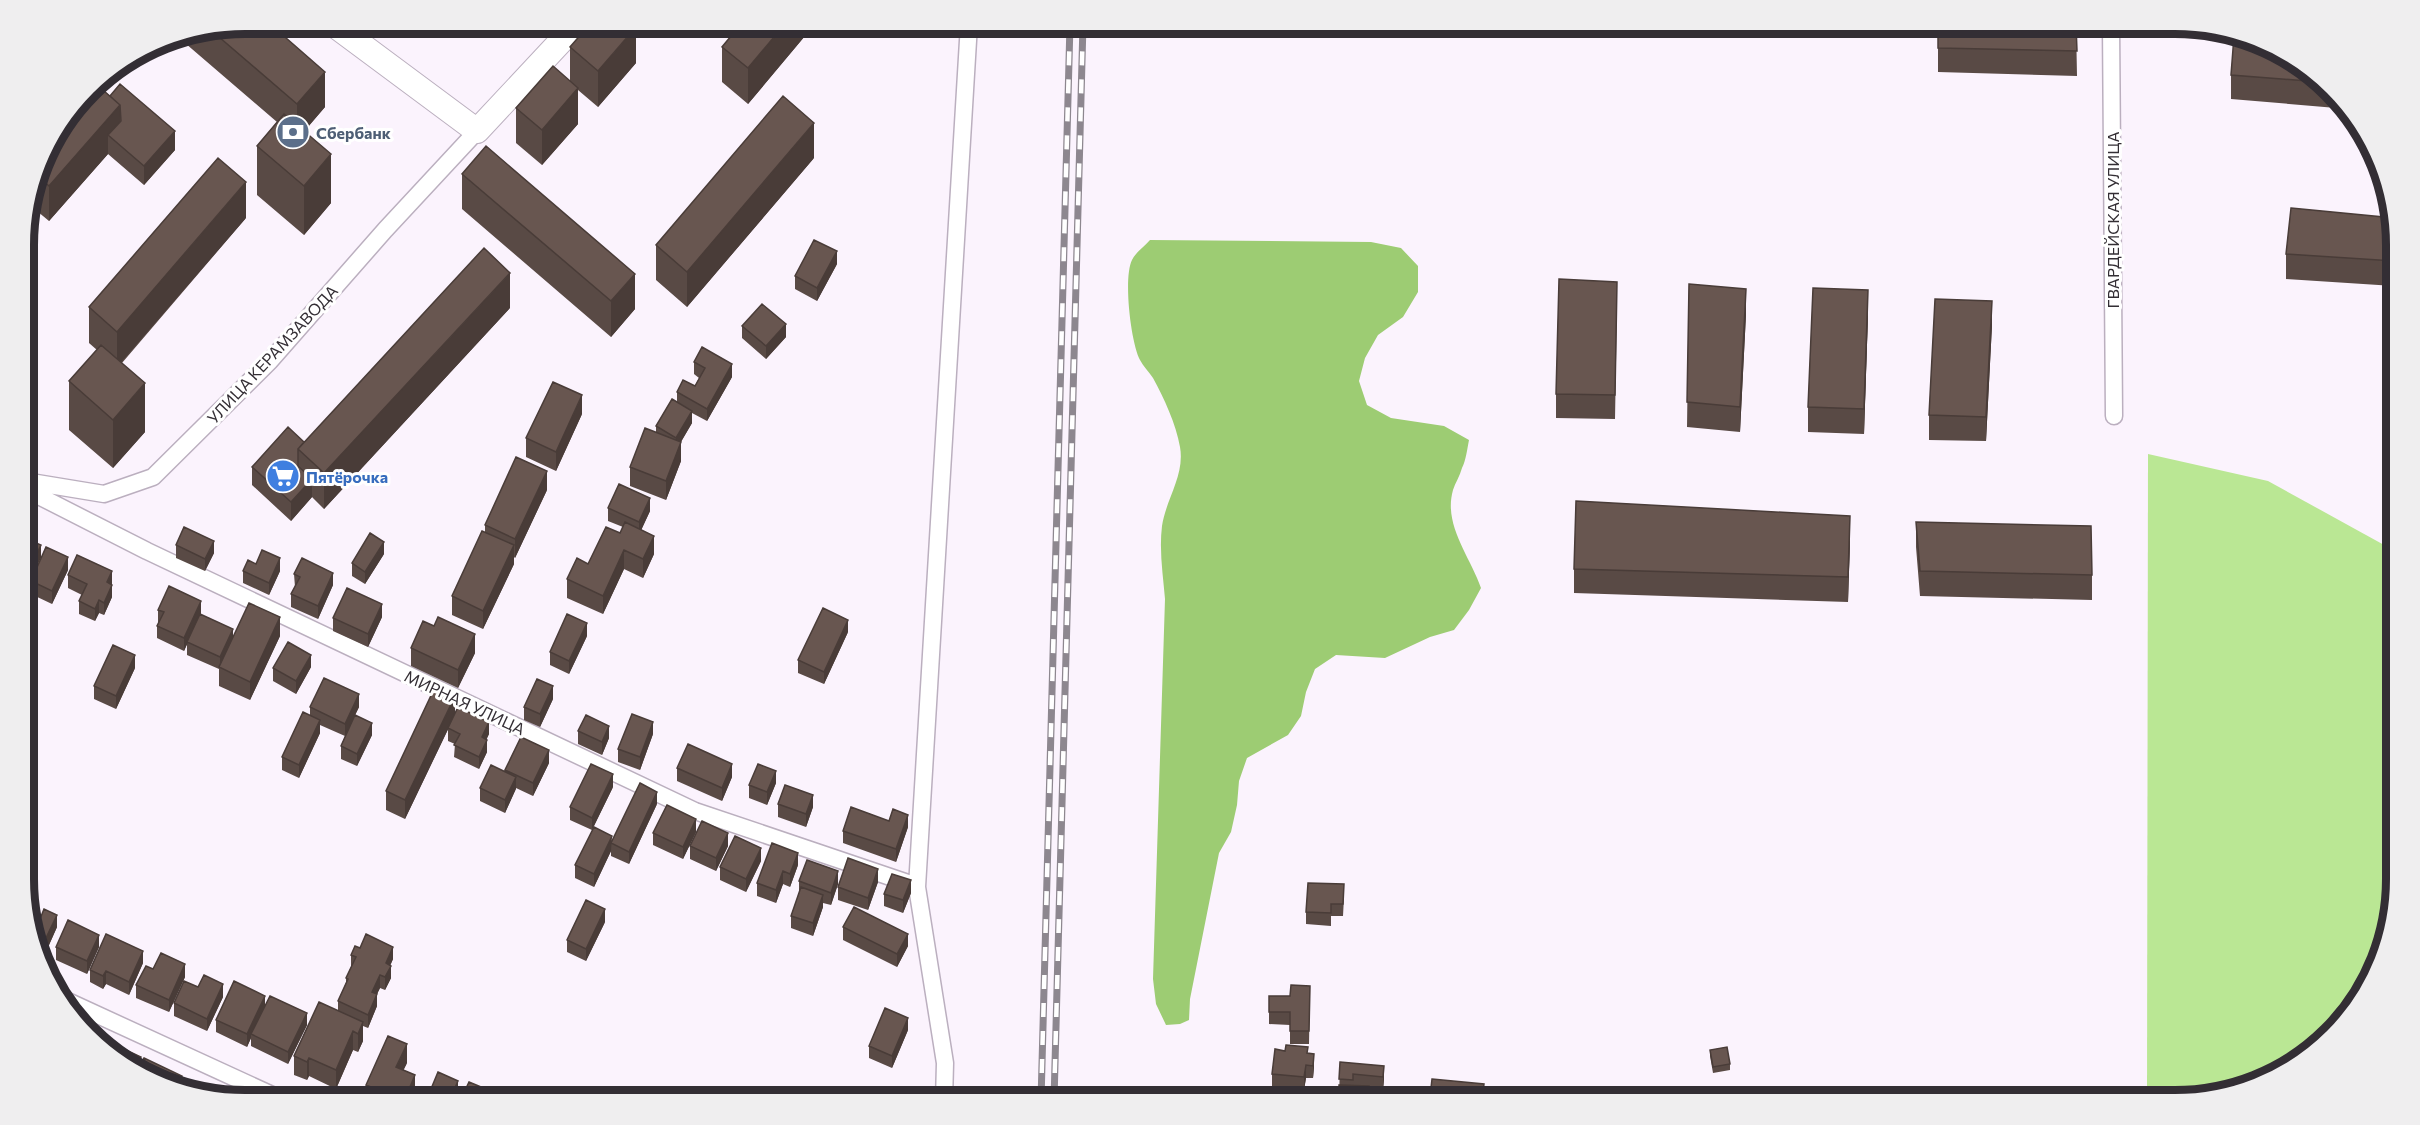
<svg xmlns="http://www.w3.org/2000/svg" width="2420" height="1125" font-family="Commissioner,sans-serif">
<rect width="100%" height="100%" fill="#fbf3fd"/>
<path fill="#bae794" d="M2148,454L2268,481L2395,551L2396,880L2379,964L2341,1025L2298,1063L2245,1089L2188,1101H2147Z"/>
<path fill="#9dcc73" d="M1150,240L1371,242L1401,248L1418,266V292L1403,317L1378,335L1365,358L1359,381L1367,405L1391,418L1444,426L1469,440C1467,450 1466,460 1462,468C1460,476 1455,483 1453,490C1443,525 1470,556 1481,588L1469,610L1454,630L1430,637L1385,658L1336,655L1315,669L1306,692L1301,716L1288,735L1247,758L1239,781L1237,805L1231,832L1219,853L1190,999L1189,1020L1180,1024L1166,1025L1156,1004L1153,979L1165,599C1163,575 1159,551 1162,526C1166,499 1185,475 1180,447C1176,424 1164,398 1153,378C1149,372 1143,366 1140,360C1131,343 1123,278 1132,260C1135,253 1145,246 1150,240Z"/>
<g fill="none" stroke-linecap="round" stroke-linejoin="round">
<defs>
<path id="street" d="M2111,24L2114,416
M25,481L104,494L153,477L270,361L385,230L477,131
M25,489L147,551L695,811L911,884
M63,999L285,1101
M944,1101L945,1063L917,887L969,24"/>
<path id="secondary" d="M333,24L477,131L577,24"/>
</defs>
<use href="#street" stroke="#bbafbf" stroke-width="19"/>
<use href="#secondary" stroke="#bbafbf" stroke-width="26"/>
<use href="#street" stroke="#fff" stroke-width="16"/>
<use href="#secondary" stroke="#fff" stroke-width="24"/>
<defs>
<path id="rail" d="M1041,1101L1070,24
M1054,1101L1083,24"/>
</defs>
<use href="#rail" stroke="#8d878f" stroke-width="7"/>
<use href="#rail" stroke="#fff" stroke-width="4.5" stroke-dasharray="14" stroke-linecap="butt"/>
</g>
<path fill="#594a45" d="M246,24L325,107L304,131L331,203L304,235L257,195V146L277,122L178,37Z
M385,24H399L393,31Z
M657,24H670L665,30Z
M815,24L748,104L722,82V47Z
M1938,24H2076L2077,76L1938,72Z
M570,47L636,63L598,107L578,90V124L542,165L516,143V108L570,81Z
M2310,70L2348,109L2231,99V75Z
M96,84L175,150L144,185L108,154L49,221L31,206L47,147Z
M814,158L687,307L656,280V245Z
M462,174L635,309L611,337L462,209Z
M246,218L122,363L145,432L113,468L69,430V381L97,350L89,343V307Z
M2394,218V286L2286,279V254Z
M837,264L817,301L795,289V276Z
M1689,284L1746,314L1740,432L1687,427Z
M1617,306L1615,419L1556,418V394Z
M510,308L324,509L312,497L291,521L252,485V467L304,442Z
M1868,315L1864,434L1808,432V407Z
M1992,325L1986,441L1929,440V415Z
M742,326L786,337L766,359L742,338Z
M694,362L732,377L707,421L692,413V423L681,442V461L666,500L630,486V467L656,432V426L677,402V392L695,386L699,378L694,374Z
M582,414L556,471L526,457V438Z
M547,490L515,558L514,557V564L483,629L452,615V596L485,532V525Z
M608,508L650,511L641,530L654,554L643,578L624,569L603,614L567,598V579L588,564L620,533L623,527L608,521Z
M1916,522L2092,575V600L1920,596L1916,547Z
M1850,541L1848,602L1574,593V569Z
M176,545L214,553L205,571L176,558Z
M384,554L365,584L352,576V563Z
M68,570L52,604L31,594V581Z
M243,571H280L269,595L243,583Z
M294,574L333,585L318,619L291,607V594L295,587Z
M68,575L112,583V597L104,615L99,613L95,621L79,614V601L82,595L68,588Z
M158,610L201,614L233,638L280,636L250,700L219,686V669L187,655V644L184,651L157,638V626L159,623H158Z
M382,617L368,647L333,631V618Z
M848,632L824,684L798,673V660Z
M587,636L569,674L550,665V652Z
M411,648L475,653L458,688L411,666Z
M311,667L296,694L273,681V668Z
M135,668L116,709L94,699V686Z
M553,699L540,727L524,720V707Z
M310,707H359L355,715L372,735L357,766L341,759V746L345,736L320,725V733L299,778L282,770V757L310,715Z
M455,715L489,734L486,739L487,752L479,769L454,757L455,744L448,741V729L405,819L386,810V791Z
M578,731L609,738L602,755L578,744Z
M653,734L640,770L618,762V749Z
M549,763L533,796L516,788L505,813L480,801V788L505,772V770Z
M677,768L732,777L722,801L677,781Z
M776,783L767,805L749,798V785Z
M613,787L592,830L570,820V807Z
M657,804L629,864L611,856V851L594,887L575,878V865L612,840Z
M778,804L813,807L806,827L778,817Z
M908,827L896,862L843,843V831Z
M696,832L683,859L653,845V833Z
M690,846H728L716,871L690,859Z
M761,861L746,892L720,880V867Z
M798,865L790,887L783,884L776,903L757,896V883Z
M799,881L838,884L831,905L823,903V907L813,936L791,928V916L799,894Z
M878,882L868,910L838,900V887Z
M911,893L903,913L884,906V894Z
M1344,897L1343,916H1331V926L1306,924V912Z
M26,909L36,911L34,916L57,927L45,954Z
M605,922L586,961L567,952V940Z
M843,927L908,946L897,967L843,940Z
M56,947H99L87,974L56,960Z
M360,948L393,959L390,965L391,978L385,990L380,988L377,994V1006L368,1028L363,1026V1041L358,1052L353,1050L336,1089L309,1076L307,1080L294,1075V1056L338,1010V1001L346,983V978L351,967V955Z
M143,963L129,995L106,984L103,989L90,982V970Z
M153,969L185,977L169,1012L136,998V985Z
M1310,986L1309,1044H1290V1025L1269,1024V996H1290Z
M223,997L207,1031L174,1016V1003Z
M265,1005L307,1025L288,1064L251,1046V1038L247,1047L216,1032V1020Z
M908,1030L892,1068L869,1058V1046Z
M1710,1050L1730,1064V1070L1713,1073L1710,1056Z
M1308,1053L1314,1067L1313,1078H1306L1304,1090L1272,1086V1074Z
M1340,1062L1384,1066V1079L1383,1090L1369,1088V1101H1339Z
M407,1063L403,1070L415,1094L412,1101H366V1085Z"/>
<path fill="#493c38" d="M393,24H399L393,31Z
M665,24H670L665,30Z
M785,24H815L748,104V68Z
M636,27V63L598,107V71Z
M325,72V107L297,140V104Z
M578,88V124L542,165V130Z
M120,105V140L108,135V154L49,221V186Z
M814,123V158L687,307V272Z
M175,131V150L144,185V166Z
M331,154V203L304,235V186Z
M246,182V218L117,367V332Z
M837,251V264L817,301V288Z
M510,273V308L324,509V473Z
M635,274V309L611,337V301Z
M1746,289V314L1740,432V407Z
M1868,290V315L1864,434V409Z
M1992,301V325L1986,441V417Z
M786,324V337L766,359V346Z
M732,364V377L707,421V409Z
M145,383V432L113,468V420Z
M582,395V414L556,471V452Z
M692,411V423L676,450V438Z
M681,442V461L666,500V481Z
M547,471V490L515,558V539Z
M312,479V497L291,521V502Z
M650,498V511L639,535V522Z
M1850,516V541L1848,602V577Z
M654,536V554L643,578V559Z
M214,541V553L205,571V559Z
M384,542V554L365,584V572Z
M41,545V558L25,591V578Z
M514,545V564L483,629V611Z
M624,550V569L603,614V596Z
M68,557V570L52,604V591Z
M280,558V571L269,595V583Z
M112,571V583L107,595V582Z
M333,573V585L318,619V606Z
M112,585V597L104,615V603Z
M99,600V613L95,621V609Z
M201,601V614L184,651V638Z
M382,604V617L368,647V634Z
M280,617V636L250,700V682Z
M848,620V632L824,684V672Z
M587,623V636L569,674V661Z
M233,629V642L220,668V657Z
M475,634V653L458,688V670Z
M135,655V668L116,709V696Z
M311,655V667L296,694V681Z
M553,686V699L540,727V714Z
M359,694V707L345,736V724Z
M455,696V715L405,819V800Z
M320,720V733L299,778V765Z
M489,722V734L482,750V737Z
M653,722V734L640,770V757Z
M372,723V735L357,766V754Z
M609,726V738L602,755V742Z
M487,740V752L479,769V757Z
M549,750V763L533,796V783Z
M732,764V777L722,801V788Z
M776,771V783L767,805V792Z
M613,774V787L592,830V818Z
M516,777V789L505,813V800Z
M657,792V804L629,864V852Z
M813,795V807L806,827V814Z
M908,815V827L896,862V849Z
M696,819V832L683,859V847Z
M728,833V846L716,871V858Z
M612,836L611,851L594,887V874Z
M761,848V861L746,892V879Z
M798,853V865L790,887V874Z
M878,869V882L868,910V898Z
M783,871V884L776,903V890Z
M838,871V884L831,905V893Z
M911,880V893L903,913V900Z
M823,895V907L813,936V923Z
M36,898V911L31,921L29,913Z
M605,909V922L586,961V949Z
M57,915V927L45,954L44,942Z
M908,934V946L897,967V954Z
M99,935V947L87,974V961Z
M393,947V959L386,976V963Z
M143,951V963L129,995V982Z
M185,964V977L169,1012V1000Z
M391,966V978L385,990V977Z
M106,971V984L103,989V976Z
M380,975V988L377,994V1006L368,1028V1015L372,992Z
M223,984V997L207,1031V1019Z
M265,996V1008L251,1034V1038L247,1047V1034Z
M307,1013V1025L288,1064V1052Z
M908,1018V1030L892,1068V1056Z
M363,1022V1041L358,1052V1034Z
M353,1031V1050L336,1089V1070Z
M407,1044V1063L396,1086V1067Z
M1314,1054V1067L1313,1078V1066Z
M141,1057V1069L140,1072L135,1069Z
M309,1058V1076L307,1080V1062Z
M1306,1065V1078L1304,1090V1077Z
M1384,1066V1079L1383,1090V1077Z
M415,1075V1094L412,1101H404Z
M182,1076V1088L177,1087Z
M458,1081V1094L455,1101H449Z
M493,1092V1101H489Z"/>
<path fill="#685650" stroke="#493c38" stroke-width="1.5" d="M246,24H270L325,72L297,104L212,31Z
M590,24H633L636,27L598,71L570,47Z
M741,24H785L748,68L722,47Z
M1938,24H2076L2077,51L1938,48Z
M2234,36L2259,41L2310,70L2321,82L2231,75Z
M553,66L578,88L542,130L516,108Z
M96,84L120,105L49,186L39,177L47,147Z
M120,84L175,131L144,166L108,135L121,121L120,105L110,96Z
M783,96L814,123L687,272L656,245Z
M284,114L331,154L304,186L257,146Z
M486,146L635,274L611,301L462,174Z
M218,158L246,182L117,332L89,307Z
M2291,208L2394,218V261L2286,254Z
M814,240L837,251L817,288L795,276Z
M484,248L510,273L324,473L298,449Z
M1559,279L1617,282L1615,395L1556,394Z
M1689,284L1746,289L1740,407L1687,402Z
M1813,288L1868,290L1864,409L1808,407Z
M1935,299L1992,301L1986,417L1929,415Z
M762,304L786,324L766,346L742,326Z
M101,345L145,383L113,420L69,381Z
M702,347L732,364L707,409L677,392L683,380L695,386L705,368L694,362Z
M553,382L582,395L556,452L526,438Z
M672,399L692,411L676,438L656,426Z
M288,427L304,442L298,449V466L312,479L291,502L252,467Z
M645,428L681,442L666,481L630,467Z
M516,457L547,471L515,539L485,525Z
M619,484L650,498L639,522L608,508Z
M1576,501L1850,516L1848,577L1574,569Z
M625,522L654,536L643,559L624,550L603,596L567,579L577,558L588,564L606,527L620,533Z
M1916,522L2091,526L2092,575L1920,571Z
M184,527L214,541L205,559L176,545Z
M482,531L514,545L483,611L452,596Z
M370,533L384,542L365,572L352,563Z
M25,538L41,545L25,578Z
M46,547L68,557L52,591L31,581Z
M262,550L280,558L269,583L243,571L248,560L256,564Z
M77,555L112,571L107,582L112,585L104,603L99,600L95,609L79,601L87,584L68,575Z
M302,558L333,573L318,606L291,594L300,577L294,574Z
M169,586L201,601L184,638L157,626L164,612L158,610Z
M347,588L382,604L368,634L333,618Z
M249,603L280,617L250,682L219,667Z
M823,608L848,620L824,672L798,660Z
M200,614L233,629L220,657L187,642Z
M567,614L587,623L569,661L550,652Z
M438,617L475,634L458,670L411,648L423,621L434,626Z
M288,642L311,655L296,681L273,668Z
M113,645L135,655L116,696L94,686Z
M324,678L359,694L345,724L310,707Z
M537,679L553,686L540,714L524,707Z
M435,687L455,696L405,800L386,791Z
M458,707L489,722L482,737L487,740L479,757L454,745L460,734L448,728Z
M303,712L320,720L299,765L282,757Z
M632,714L653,722L640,757L618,749Z
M355,715L372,723L357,754L341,746Z
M586,715L609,726L602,742L578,731Z
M521,737L549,750L533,783L505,770Z
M688,744L732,764L722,788L677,768Z
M591,764L613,774L592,818L570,807Z
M758,764L776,771L767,792L749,785Z
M491,765L516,777L505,800L480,788Z
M640,783L657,792L629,852L611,843Z
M785,785L813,795L806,814L778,804Z
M667,805L696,819L683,847L653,833Z
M851,807L889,821L893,809L908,815L896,849L843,831Z
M702,821L728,833L716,858L690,846Z
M594,827L612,836L594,874L575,865Z
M735,836L761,848L746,879L720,867Z
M772,843L798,853L790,874L783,871L776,890L757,883Z
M848,858L878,869L868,898L838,887Z
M807,860L838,871L831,893L799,881Z
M892,874L911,880L903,900L884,894Z
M1308,883L1344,884L1343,904H1331V913L1306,912Z
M801,887L823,895L813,923L791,916Z
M26,894L36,898L29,913L40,919L44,909L57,915L44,942L39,939L26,909Z
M586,900L605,909L586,949L567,940Z
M854,907L908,934L897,954L843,927Z
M68,920L99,935L87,961L56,947Z
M106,934L143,951L129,982L106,971L103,976L90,970Z
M366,934L393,947L386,963L391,966L385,977L380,975L372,992L377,994L368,1015L338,1001L348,979L346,978L356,957L351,955L355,946L360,948Z
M161,953L185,964L169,1000L136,985L146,966L153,969Z
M204,975L223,984L207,1019L174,1003L184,981L198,987Z
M234,981L265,996L247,1034L216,1020Z
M1291,985L1310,986L1309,1031H1290V1012H1269V996H1290Z
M270,996L307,1013L288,1052L251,1034Z
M319,1002L363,1022L358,1034L353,1031L336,1070L309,1058L307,1062L294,1056Z
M885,1008L908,1018L892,1056L869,1046Z
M79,1023L96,1031L93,1038Z
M388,1036L407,1044L396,1067L415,1075L404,1101L366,1085Z
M107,1041L141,1057L135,1069L110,1055L103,1048Z
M1286,1045L1308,1047L1307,1053L1314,1054L1313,1066L1306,1065L1304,1077L1272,1074L1275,1049L1285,1051Z
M1727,1047L1730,1064L1713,1067L1710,1050Z
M144,1058L182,1076L177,1087L161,1084L138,1071Z
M1340,1062L1384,1066L1383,1077L1353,1074V1080L1339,1079Z
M438,1072L458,1081L449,1101H426Z
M1432,1079L1484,1084L1482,1101H1415L1416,1087L1431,1088Z
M469,1082L493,1092L489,1101H460Z
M1339,1085L1369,1086L1368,1101H1347V1097H1339Z
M1498,1096L1528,1099V1101H1497Z"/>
<defs>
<symbol id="bank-disc" viewBox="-11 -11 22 22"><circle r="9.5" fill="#5c6f8a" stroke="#fff"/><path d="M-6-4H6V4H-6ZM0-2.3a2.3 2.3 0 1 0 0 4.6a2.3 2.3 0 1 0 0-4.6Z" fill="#fff"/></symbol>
<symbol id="supermarket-disc" viewBox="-11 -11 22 22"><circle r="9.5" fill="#3f7fe0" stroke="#fff"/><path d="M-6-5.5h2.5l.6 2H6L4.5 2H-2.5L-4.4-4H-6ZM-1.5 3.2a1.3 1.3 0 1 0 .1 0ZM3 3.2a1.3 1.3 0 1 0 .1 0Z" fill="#fff"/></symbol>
</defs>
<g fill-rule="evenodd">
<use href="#bank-disc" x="274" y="113" width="38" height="38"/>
<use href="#supermarket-disc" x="264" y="457" width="38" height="38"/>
</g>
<g text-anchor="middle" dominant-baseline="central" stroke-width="6" stroke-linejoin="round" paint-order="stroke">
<g font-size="16" font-weight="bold" fill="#4e5e75" stroke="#fff" text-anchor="start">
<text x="316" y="132">Сбербанк</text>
</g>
<g font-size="16" fill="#332e34" stroke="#fff">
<text transform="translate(2112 220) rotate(-90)">ГВАРДЕЙСКАЯ УЛИЦА</text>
<text transform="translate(272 354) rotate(-47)">УЛИЦА КЕРАМЗАВОДА</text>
<text transform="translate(465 702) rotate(25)">МИРНАЯ УЛИЦА</text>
</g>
<g font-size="16" font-weight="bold" fill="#366cbe" stroke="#fff" text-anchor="start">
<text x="306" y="476">Пятёрочка</text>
</g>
</g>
<path d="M0 0H2420V1125H0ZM245 34H2175A211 211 0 0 1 2386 245V879A211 211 0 0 1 2175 1090H245A211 211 0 0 1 34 879V245A211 211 0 0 1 245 34Z" fill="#efeeef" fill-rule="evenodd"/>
<path fill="none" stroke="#332e34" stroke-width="8" d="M245 34H2175A211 211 0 0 1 2386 245V879A211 211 0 0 1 2175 1090H245A211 211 0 0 1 34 879V245A211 211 0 0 1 245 34Z"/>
</svg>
